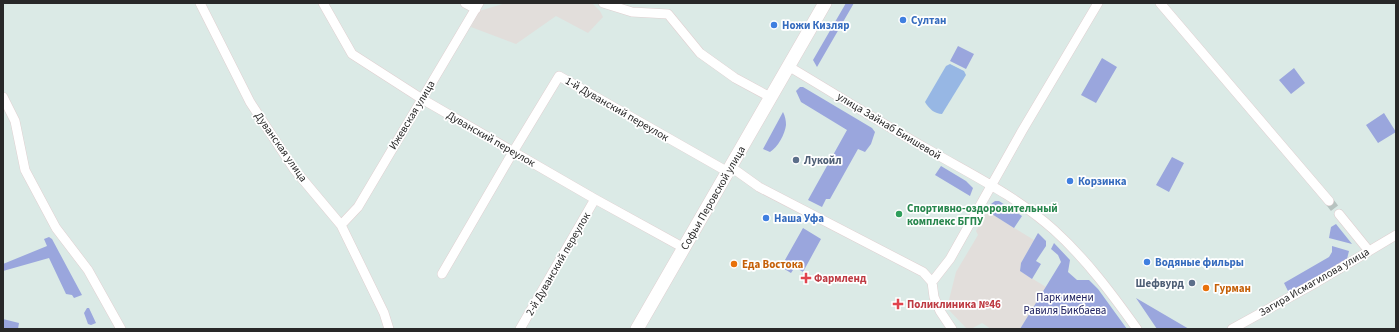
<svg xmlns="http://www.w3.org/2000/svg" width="1399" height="332" font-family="'Source Sans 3',sans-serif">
<rect width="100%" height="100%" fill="#dbeae6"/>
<path fill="#e2dedb" d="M506,3H592L600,11L603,17L588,33L556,16L516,44L471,27L479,11Z
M987,211L1034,240L1021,263L1020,271L1046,287L1020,329H991L982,323L971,329H967L947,308L956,272L978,235L976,231Z"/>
<path fill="#9aa6dd" d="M846,3H854L817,67L813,60Z
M958,46L974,54L966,69L950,61Z
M1102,58L1117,67L1096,103L1081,95Z
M1294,68L1305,83L1291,94L1279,80Z
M800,87H803L872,128L875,132L871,144L865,152L858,149L830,199H826L822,207L808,200L847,130L801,102L796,91Z
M783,112C785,116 786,120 786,125C785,134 778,147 770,152L763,149Z
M1384,113L1396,132L1378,143L1366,125Z
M1172,157L1184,163L1169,192L1156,185Z
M941,166L966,181L973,188L970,196L935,175Z
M995,201H999L1022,216L1014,228L987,211L991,204Z
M1336,224L1352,244L1329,238L1331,227Z
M803,228L821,239L803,272L795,267L791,273L781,267Z
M1038,233L1046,241V246L1036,261L1041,264L1032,279L1020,271L1021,263Z
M49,237L52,239L82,295L74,298L72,295L66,294L49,258L3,271V264L47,246L44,239Z
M1054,243L1070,260L1068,272L1077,280H1089L1098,289L1127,329H1020L1061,262L1058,255L1051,249Z
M1332,246L1349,251L1347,259L1289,293L1284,283L1329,257L1332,252Z
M1136,298L1189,329H1157Z
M87,308H89L96,323L91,325L88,324L84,313Z
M3,319L19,323L18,329H3Z"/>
<path fill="#97b7e4" d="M950,64L964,71L966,75L942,114C935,114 929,109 925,102L946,66Z"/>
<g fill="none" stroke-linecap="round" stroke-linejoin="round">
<path stroke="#b7c3c0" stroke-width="9" stroke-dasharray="9 4.5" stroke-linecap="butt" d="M1329,201L1339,214"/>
<defs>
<path id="minor" d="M200,3L250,102L294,169L341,225L384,313L389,329
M323,3L352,54L422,99L595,199L684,248
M465,3L476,9
M603,3L632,12L668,14L700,53L735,78L770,97
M1160,3L1329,201
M788,66C835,94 881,123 929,150C972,175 1016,196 1054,230C1086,259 1112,294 1137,329
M3,97L15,121L25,170L56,228L88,270L121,329
M731,167L759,187L923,272L932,282L934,297L940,311L952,329
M1339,214L1369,251
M341,225L358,207L479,3
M442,274L513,152L559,76L728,172
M932,282L950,259L1022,131L1098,3
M520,329L595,199
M1232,329L1317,282L1396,235"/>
<path id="secondary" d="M637,329L825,3"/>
</defs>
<use href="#minor" stroke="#e0d0d1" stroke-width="10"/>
<use href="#secondary" stroke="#e0d0d1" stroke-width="14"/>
<use href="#minor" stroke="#fff" stroke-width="9"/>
<use href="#secondary" stroke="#fff" stroke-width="13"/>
</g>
<g fill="#3f7fe0" stroke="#fff" stroke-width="1.5">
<circle cx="903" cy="20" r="4"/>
<circle cx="774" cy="25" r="4"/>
<circle cx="1070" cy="181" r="4"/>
<circle cx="766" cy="218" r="4"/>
<circle cx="1147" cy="262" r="4"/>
</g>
<g fill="#5c6f8a" stroke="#fff" stroke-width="1.5">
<circle cx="796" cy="160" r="4"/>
<circle cx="1192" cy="283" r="4"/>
</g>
<circle fill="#2e9e5b" stroke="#fff" stroke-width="1.5" cx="899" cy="214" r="4"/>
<g fill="#e8710a" stroke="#fff" stroke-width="1.5">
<circle cx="734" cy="264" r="4"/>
<circle cx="1206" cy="288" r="4"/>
</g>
<g fill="#e0444e" stroke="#fff" stroke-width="1.5">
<path d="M804 272h4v4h4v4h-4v4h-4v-4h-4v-4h4z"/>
<path d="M896 298h4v4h4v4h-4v4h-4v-4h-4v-4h4z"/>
</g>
<g text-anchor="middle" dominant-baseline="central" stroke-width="3.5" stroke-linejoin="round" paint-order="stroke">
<g font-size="11" font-weight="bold" fill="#366cbe" stroke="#fff" text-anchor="start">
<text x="911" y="20">Султан</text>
<text x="782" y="25">Ножи Кизляр</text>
<text x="1078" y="181">Корзинка</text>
<text x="774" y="218">Наша Уфа</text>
<text x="1155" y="262">Водяные фильры</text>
</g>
<g font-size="11" fill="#282828" stroke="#fff">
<text transform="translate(617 109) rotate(30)">1-й Дуванский переулок</text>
<text transform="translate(412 115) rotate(-59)">Ижевская улица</text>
<text transform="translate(889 126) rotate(31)">улица Зайнаб Биишевой</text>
<text transform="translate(491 139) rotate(30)">Дуванский переулок</text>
<text transform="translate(281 147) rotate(55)">Дуванская улица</text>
<text transform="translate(713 198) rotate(-60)">Софьи Перовской улица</text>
<text transform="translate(558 264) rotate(-60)">2-й Дуванский переулок</text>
<text transform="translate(1314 282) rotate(-30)">Загира Исмагилова улица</text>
</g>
<g font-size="11" font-weight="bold" fill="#4e5e75" stroke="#fff" text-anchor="start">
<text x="804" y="160">Лукойл</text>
<text x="1184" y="283" text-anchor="end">Шефвурд</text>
</g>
<g font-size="11" font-weight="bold" fill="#27864d" stroke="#fff" text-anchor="start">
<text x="907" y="208">Спортивно-оздоровительный<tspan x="907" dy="13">комплекс БГПУ</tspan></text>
</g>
<g font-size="11" font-weight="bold" fill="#c56008" stroke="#fff" text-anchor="start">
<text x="742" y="264">Еда Востока</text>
<text x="1214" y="288">Гурман</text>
</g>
<g font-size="11" font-weight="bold" fill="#be3a42" stroke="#fff" text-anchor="start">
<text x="814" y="278">Фармленд</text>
<text x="907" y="304">Поликлиника №46</text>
</g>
<g font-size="11" fill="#1e2160" stroke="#fff">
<text x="1065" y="297">Парк имени<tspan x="1065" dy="13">Равиля Бикбаева</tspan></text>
</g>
</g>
<rect width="1399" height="332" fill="none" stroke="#282828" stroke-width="8"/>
</svg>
